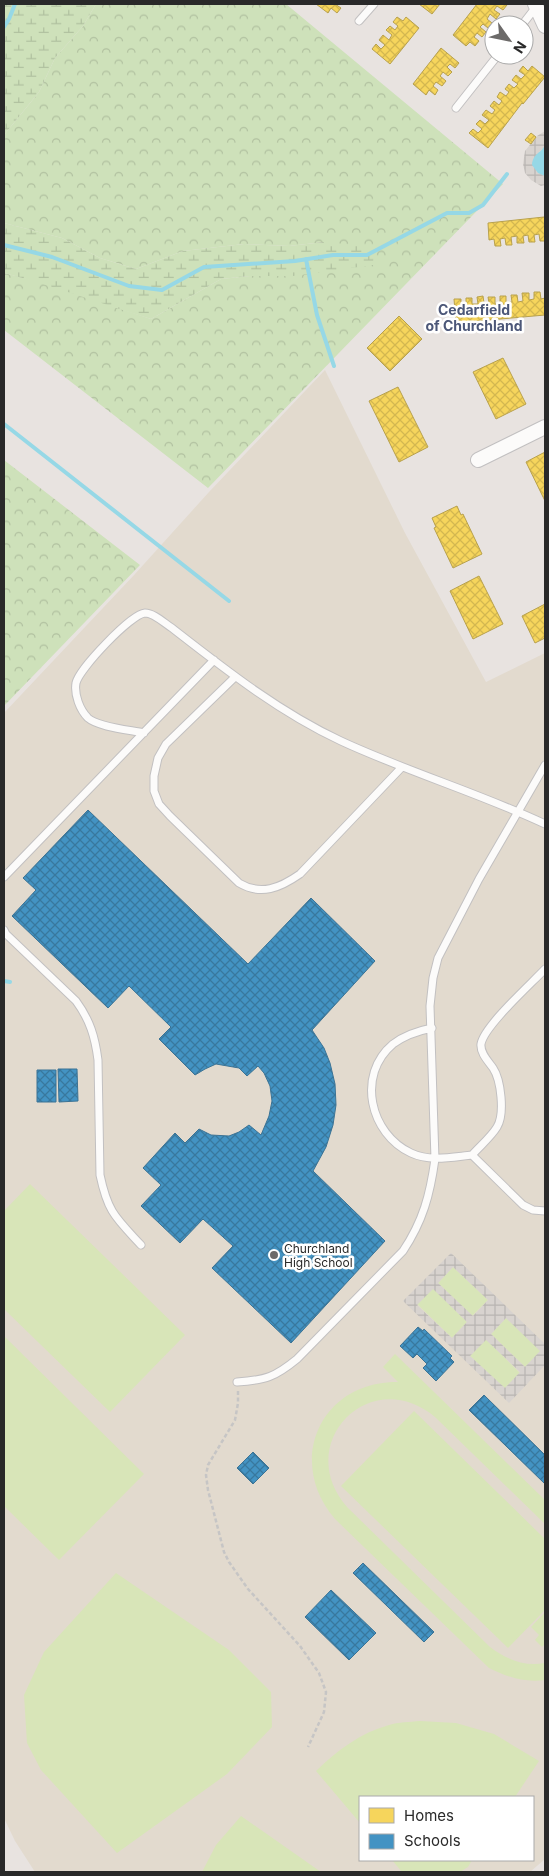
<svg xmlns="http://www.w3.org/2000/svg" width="549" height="1876" font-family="Inter,sans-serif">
<defs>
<pattern id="forest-crowns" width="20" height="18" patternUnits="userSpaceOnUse" patternTransform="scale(1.25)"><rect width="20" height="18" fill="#cee1ba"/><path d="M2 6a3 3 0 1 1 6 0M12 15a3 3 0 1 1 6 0" fill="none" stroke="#b1c1a0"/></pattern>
<pattern id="wetland-marsh" width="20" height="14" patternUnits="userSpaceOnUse" patternTransform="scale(1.25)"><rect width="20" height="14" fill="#cee1ba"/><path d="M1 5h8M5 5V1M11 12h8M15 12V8" fill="none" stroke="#b1c1a0"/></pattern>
<pattern id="plaza-grid" width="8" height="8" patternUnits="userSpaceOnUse" patternTransform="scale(1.25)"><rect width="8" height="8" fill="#d8d3cf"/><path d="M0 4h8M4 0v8" fill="none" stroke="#b9b5b2"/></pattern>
<pattern id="homes-cross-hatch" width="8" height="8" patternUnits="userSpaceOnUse" patternTransform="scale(1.25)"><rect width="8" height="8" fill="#f6d55c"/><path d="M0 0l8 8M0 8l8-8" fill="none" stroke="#d3b750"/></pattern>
<pattern id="schools-cross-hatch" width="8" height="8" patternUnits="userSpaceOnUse" patternTransform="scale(1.25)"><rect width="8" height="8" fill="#4393c3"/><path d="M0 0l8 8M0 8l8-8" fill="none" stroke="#38789e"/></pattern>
</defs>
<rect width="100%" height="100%" fill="#e8e3e0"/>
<path fill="#e2dace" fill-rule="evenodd" d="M325,370L405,533L486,682L545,653V1859L530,1872H35L15,1841L4,1818V713L135,574L209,492ZM360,1797H533V1860H360Z"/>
<path fill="url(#forest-crowns)" d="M96,4H286L503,184L208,488L4,330V273L44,283L151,319L221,279L250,276L324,242L289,246L244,244L183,251L136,269L100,258L62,238L4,223V135L39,92L55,58L83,26Z
M4,460L140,565L4,706Z"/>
<path fill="url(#wetland-marsh)" d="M4,4H96L83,26L55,58L39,92L4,135Z
M4,223L62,238L100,258L136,269L183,251L244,244L289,246L324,242L374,247L373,265L293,276H250L221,279L151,319C102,304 54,286 4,273Z"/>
<path fill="#d8e5b8" d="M30,1184L185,1335L110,1412L4,1309V1211Z
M453,1267L488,1300L472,1316L438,1283Z
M433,1288L467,1322L452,1338L417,1304Z
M506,1318L541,1351L525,1367L491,1334Z
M4,1336L144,1474L59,1560L4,1506Z
M486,1339L520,1373L504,1389L470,1356Z
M395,1354L545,1500V1524L435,1417C370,1363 292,1444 347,1507L490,1647C506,1659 524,1667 545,1663V1680C525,1683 507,1677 489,1668L335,1519C285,1461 321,1381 398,1382L383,1367Z
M414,1411L545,1539V1610L508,1648L341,1486Z
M116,1573L229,1650L271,1692L272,1727L227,1774L117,1853L41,1770L27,1743L24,1695L44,1652Z
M545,1612V1644L542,1647L535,1640L539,1635L531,1627Z
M420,1721L456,1723L494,1734L539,1761L515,1797H360V1823L316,1771C338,1750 360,1733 389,1725C398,1722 410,1722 420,1721Z
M241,1816L321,1872H202L216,1845Z
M392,1860H472L468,1867L460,1872H402Z"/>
<path fill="url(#plaza-grid)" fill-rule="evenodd" d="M545,131L544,148L539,152L542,175L545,176V185L541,186L531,180L525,173L523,164L525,151L537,136Z
M451,1253L545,1344V1365L509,1403L403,1301ZM453,1267L488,1300L473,1316L438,1283ZM433,1289L467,1322L452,1338L417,1305ZM506,1318L540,1351L525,1367L491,1334ZM486,1340L520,1372L505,1388L470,1356Z"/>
<path fill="#96d8e6" d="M545,144V176L538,173L532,165C533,152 543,153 545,144Z"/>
<path fill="url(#homes-cross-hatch)" stroke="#b8a14d" d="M316,4H335L341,8L337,13L331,8L328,13Z
M419,4H440L432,14Z
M477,4H505L507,5L503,10L497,6L494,10L500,14L496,19L490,14L487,19L492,23L488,28L483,24L480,27L486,32L482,37L477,33L474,37L479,41L475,46L470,42L466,46L453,35Z
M397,17L403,21L406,17L419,28L390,64L372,49L376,44L381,49L385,45L379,40L383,35L389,40L392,35L386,30L390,26L395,30L398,26L393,22Z
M441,48L459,63L455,68L450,64L447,67L452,72L448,76L443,72L440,76L446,81L442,86L436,82L433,86L438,90L435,95L429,90L426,95L413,84Z
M523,66L528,71L532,66L545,77L523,104L522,103L488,148L469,133L473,129L478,133L482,129L476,124L480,120L485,124L489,120L482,115L486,110L492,114L495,110L490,106L494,101L499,105L502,101L497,97L500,92L506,96L509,92L505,89L509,84L514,88L518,84L512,80L516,75L521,79L525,75L519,71Z
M531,133L536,137L531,144L525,140Z
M544,217L545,218V241H540L539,234L534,235L535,242H529L528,235L523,236L524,243H517V236L511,237L512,245H506L505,238L500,239L501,246H495L494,239L489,240L488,223Z
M534,292H540L541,299L545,298V315L456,323L454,299H461V305H466V298H472V304H478L477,297L483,296L484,303H489L488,297H495V304L500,303V296H506V303L512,302L511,295H517L518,302L523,301L522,293H529V300L534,299Z
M399,316L422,339L390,371L367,348Z
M503,358L526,404L496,419L473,372Z
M398,387L428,447L399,462L369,401Z
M545,452V501L526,462Z
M457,506L461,515L463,514L482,554L453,568L434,528L436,527L432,518Z
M479,576L503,624L473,639L450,591Z
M545,604V638L535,643L522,616Z"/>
<path fill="url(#schools-cross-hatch)" stroke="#3b7395" d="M88,810L248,964L311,898L375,961L312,1030L324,1048L330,1063L335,1084L336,1105L333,1125L326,1147L313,1171L385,1241L291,1343L212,1268L233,1246L203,1219L180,1243L141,1206L161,1185L143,1168L175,1133L185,1143L199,1129L211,1135L229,1136L239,1132L249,1125L261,1135L269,1116L272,1101L270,1086L264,1073L258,1066L247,1076L239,1068L216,1064L205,1069L195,1075L159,1039L171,1027L129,986L108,1008L12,916L36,890L23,878Z
M58,1069H77L78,1101L59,1102Z
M37,1070H56V1102H37Z
M418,1327L423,1331L424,1329L452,1356L450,1358L454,1362L436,1381L423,1368L427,1364L417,1354L413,1358L400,1346Z
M484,1395L545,1455V1484L469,1410Z
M253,1452L269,1468L253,1484L237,1468Z
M363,1563L434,1632L424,1642L353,1573Z
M331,1590L376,1633L349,1660L305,1617Z"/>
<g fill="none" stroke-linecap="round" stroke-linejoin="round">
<path stroke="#96d8e6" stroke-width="4" d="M4,27L9,19L15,4
M4,245L52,257L129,286L162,290L204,267L295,261L333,255H367L447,213H469L483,205L507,174
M306,259L317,315L334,366
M4,424L229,601
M4,981L10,982"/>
<defs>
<path id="lane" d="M359,21L374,4
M522,25L536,7
M456,108L498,55
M235,677L166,744L158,758L154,776V791L159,804L170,816L239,883C261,896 280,888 300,874L402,767
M144,733C130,730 98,727 88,718C80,710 74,695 76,683C79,669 131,614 145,613C154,613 164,623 172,628C226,670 279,712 341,741C408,772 479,793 545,824
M4,877L214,660
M4,930L6,934L76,1001C90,1020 95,1037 98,1060L100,1175C108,1213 116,1218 141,1245
M432,1028C417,1031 405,1035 393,1044C356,1075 370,1134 411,1153C430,1162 452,1157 472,1155L523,1205L533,1210L545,1211
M472,1155C480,1146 491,1137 497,1127C505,1114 501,1080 493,1068C488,1061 480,1053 481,1044C484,1026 531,984 545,969
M237,1382C266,1380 275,1377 297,1359L403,1251C423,1221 430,1195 435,1159L430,1006L433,978L438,958L479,879L545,765"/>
<path id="street" d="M535,4L545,26
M478,460L545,427"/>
</defs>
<use href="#lane" stroke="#c2c0c1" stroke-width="9"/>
<use href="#street" stroke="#c2c0c1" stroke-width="16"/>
<path stroke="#c6c5c5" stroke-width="2.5" stroke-dasharray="4 2.5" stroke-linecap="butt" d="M238,1391V1403L235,1420L208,1465L206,1475L208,1490L224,1552L229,1562L248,1589L300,1646L319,1673L326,1692L324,1712L308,1747"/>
<use href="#lane" stroke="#fcfbfa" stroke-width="7"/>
<use href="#street" stroke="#fcfbfa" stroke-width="14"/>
</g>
<circle fill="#6c6a69" stroke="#fff" stroke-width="2" cx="274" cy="1255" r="5"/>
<g text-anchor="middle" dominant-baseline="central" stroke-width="5" stroke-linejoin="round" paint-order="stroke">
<g font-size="12" fill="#292929" stroke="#fff" text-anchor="start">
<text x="284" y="1248">Churchland<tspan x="284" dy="14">High School</tspan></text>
</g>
<g font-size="14" font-weight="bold" fill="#4c5778" stroke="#fff">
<text x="474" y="309">Cedarfield<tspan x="474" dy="16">of Churchland</tspan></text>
</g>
</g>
<rect width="549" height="1876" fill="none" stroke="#292929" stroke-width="10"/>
<rect x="359" y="1796" width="175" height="65" fill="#ffffff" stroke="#a9a9a9"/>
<rect x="369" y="1808" width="25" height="15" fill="#f6d55c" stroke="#a9a9a9"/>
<text x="404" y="1821" font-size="15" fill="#292929">Homes</text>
<rect x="369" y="1834" width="25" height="15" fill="#4393c3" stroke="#a9a9a9"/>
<text x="404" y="1846" font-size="15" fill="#292929">Schools</text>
<g transform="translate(509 40) rotate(123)"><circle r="24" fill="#ffffff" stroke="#a9a9a9"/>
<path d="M0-4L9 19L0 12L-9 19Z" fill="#6c6a69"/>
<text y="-8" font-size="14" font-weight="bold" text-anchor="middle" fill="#292929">N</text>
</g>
</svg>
